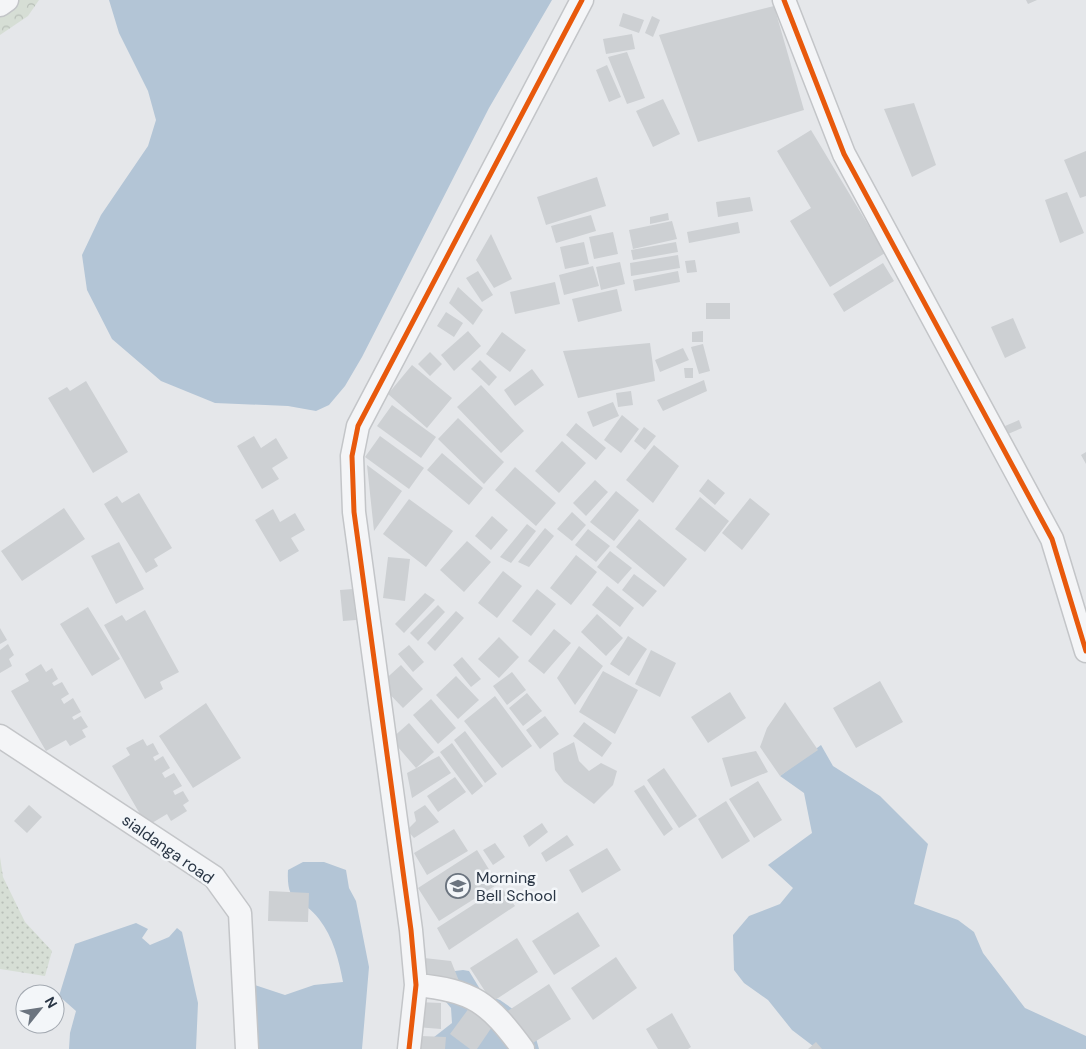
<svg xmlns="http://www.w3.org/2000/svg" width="1086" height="1049" font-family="'DM Sans',sans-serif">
<defs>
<pattern id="grass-dots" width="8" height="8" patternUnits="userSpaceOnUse" patternTransform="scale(1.25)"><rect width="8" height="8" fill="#d6ded5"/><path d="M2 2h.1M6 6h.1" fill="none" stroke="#b8bfb8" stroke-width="1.8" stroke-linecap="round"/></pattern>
<pattern id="forest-crowns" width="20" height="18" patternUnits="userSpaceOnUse" patternTransform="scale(1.25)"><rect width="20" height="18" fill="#d6ded5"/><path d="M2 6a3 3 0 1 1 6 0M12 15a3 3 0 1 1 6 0" fill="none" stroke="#b8bfb8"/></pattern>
</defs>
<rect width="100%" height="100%" fill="#e5e7ea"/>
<path fill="url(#grass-dots)" d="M0,857L3,877L25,922L52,951L45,976L0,969Z"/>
<path fill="url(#forest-crowns)" d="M0,0H39L28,16L0,35Z"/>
<path fill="#b3c5d6" d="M109,0H552L489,108L362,357L345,386L329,405L316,411L288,406L215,403L161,381L112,339L87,290L82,255L101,215L148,146L156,120L148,91L119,33Z
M821,745L833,766L880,796L928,844L914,904L958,920L974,932L983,953L1025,1008L1086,1036V1049H817L792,1030L768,1000L744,983L734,970L733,935L749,916L780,904L793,888L768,865L812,833L804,793L780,776Z
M303,862H324L346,870L349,888L356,901L369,967L362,1049H243L249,983L285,995L314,985L343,982C339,960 333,937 319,919C302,896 286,908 288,870Z
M136,923L148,929L142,938L150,945L169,937L177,928L182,932L198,1003L196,1049H69L70,1033L76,1011L59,996L75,944Z
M463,970L469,971L483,994L500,1000L524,1017L535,1035L539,1049H429V1041L452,1023L451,1008L446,1002L451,979L455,971Z"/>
<path fill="#cdd0d3" d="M1026,0H1037L1028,4Z
M774,6L804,110L698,142L659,35Z
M623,13L644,20L639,33L619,26Z
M652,16L660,20L653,37L645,33Z
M632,34L635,49L606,54L603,39Z
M627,52L645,98L627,104L608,57Z
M607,65L621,97L609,102L596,70Z
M663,99L680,134L653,147L636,111Z
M914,103L936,165L912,177L884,109Z
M811,130L885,253L830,287L790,221L811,208L777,151Z
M1086,151V196L1080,198L1064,160Z
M597,177L606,206L546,225L537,197Z
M1067,192L1084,233L1060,243L1045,200Z
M750,197L753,211L718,217L716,202Z
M668,213L669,220L650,224V217Z
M591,215L596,231L556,243L551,226Z
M672,221L677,239L633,249L629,230Z
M738,222L740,233L689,243L687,232Z
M613,232L618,254L594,259L589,237Z
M491,234L512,279L494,288L476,260Z
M584,242L589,264L565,269L560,247Z
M676,242L678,252L633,260L631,250Z
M678,255L680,268L631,276L630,263Z
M695,260L697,272L687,273L685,261Z
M620,262L625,284L601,290L596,267Z
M883,263L894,281L844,312L833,294Z
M593,266L599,286L564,295L559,275Z
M478,271L493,295L482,302L466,278Z
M678,271L680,282L635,291L633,280Z
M555,282L560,304L515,314L510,292Z
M458,287L483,310L473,325L449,303Z
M617,289L622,311L578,322L572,299Z
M706,303H730V319H706Z
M446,312L463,323L454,337L437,326Z
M1013,318L1026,348L1005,358L991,327Z
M468,331L481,346L454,371L441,355Z
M703,331V342H692V332Z
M502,332L526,350L510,372L486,354Z
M650,343L655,381L578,398L563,351Z
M703,344L710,371L699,374L691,347Z
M683,348L689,360L660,372L655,360Z
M430,352L442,364L430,376L418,364Z
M480,360L497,377L489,386L471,369Z
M412,365L452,398L427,428L388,394Z
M684,368H693V378H685Z
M532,369L544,385L515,406L504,390Z
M704,380L707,391L663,411L657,400Z
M86,381L128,452L93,473L48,398L67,387L70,391Z
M481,385L524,431L501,453L457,407Z
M631,391L633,405L618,407L616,393Z
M613,402L619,416L593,427L587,412Z
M392,405L436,437L421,458L377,426Z
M622,415L639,429L621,453L604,440Z
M458,418L504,462L484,484L438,439Z
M1019,420L1022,428L1008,434L1005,426Z
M576,423L606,448L596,460L566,435Z
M644,427L656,436L645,450L634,441Z
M254,436L261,448L276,438L288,458L272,468L279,479L262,489L237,446Z
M380,436L424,468L409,489L365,457Z
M562,441L586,463L559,493L535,471Z
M654,445L679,466L653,503L626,480Z
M1086,452V464L1081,455Z
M442,453L483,488L469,505L427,470Z
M367,465L402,491L374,531Z
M515,467L556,503L536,526L495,490Z
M708,479L725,493L715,505L699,491Z
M595,480L608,492L586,516L573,503Z
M616,491L639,510L614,541L590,522Z
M139,493L172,548L154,559L158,566L146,573L104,504L117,496L122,503Z
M700,497L729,521L705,552L675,529Z
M750,498L770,514L742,550L722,533Z
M409,499L453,531L426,567L383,534Z
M64,508L85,539L22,581L1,551Z
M273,509L280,522L295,513L305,530L291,538L299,551L280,562L255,520Z
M572,512L586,525L572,541L557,529Z
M492,516L508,530L491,550L475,536Z
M639,519L687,559L664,587L616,547Z
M527,524L536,531L511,563L500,557Z
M545,528L554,536L529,567L518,562Z
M588,529L610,546L596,562L575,545Z
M467,541L491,562L464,592L440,570Z
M119,542L144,589L116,604L91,556Z
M610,551L632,568L618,584L597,567Z
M576,555L597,572L571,605L550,588Z
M388,557L410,559L405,601L383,598Z
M503,571L522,586L497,618L478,603Z
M634,574L657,591L643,607L622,590Z
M607,586L634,608L620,627L592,605Z
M353,589L356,620L343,621L340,590Z
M537,589L556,604L531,636L512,621Z
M425,593L435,600L404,633L395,624Z
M438,605L445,612L418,641L410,633Z
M88,607L120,659L92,676L60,624Z
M145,610L179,672L160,682L163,689L145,699L104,625L122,615L126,621Z
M456,611L464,618L435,651L427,643Z
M597,614L623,638L606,656L581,632Z
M0,628L7,640L0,644Z
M554,629L571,643L544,674L528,661Z
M628,636L647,649L629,676L610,664Z
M499,637L519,657L499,678L478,659Z
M8,644L14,655L9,659L12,666L0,673V650Z
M409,645L424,662L413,672L398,654Z
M579,646L603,666L575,705L557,678Z
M651,650L676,663L660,697L635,684Z
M462,657L481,679L471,687L453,665Z
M41,664L46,672L52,668L58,679L52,683L54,686L62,682L69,694L61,699L64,704L73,698L81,712L72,717L74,720L81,716L88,727L82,730L86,737L70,746L66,740L46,751L11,691L29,681L25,674Z
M401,665L423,689L403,708L380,684Z
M603,671L638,690L615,734L579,712Z
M512,672L526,690L507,705L493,686Z
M456,676L479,700L458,719L436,695Z
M880,681L903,722L856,748L833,708Z
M730,692L746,718L708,743L691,717Z
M527,693L542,711L523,726L509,708Z
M495,696L532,746L502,768L464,721Z
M431,699L456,728L438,744L413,715Z
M785,702L818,750L780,776L760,747L767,728Z
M206,703L241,758L193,788L159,736Z
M545,716L559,734L540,749L526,730Z
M584,722L612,743L602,757L573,736Z
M409,723L434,752L416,768L391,739Z
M465,731L497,774L485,783L454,740Z
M143,739L147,746L153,743L159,754L153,757L155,761L163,756L170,768L162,773L165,778L174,773L182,786L173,791L175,795L183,791L189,801L183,805L187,811L171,821L167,814L147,826L112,766L130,755L126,748Z
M574,742L579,761L589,771L601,763L617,771L613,785L594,804L564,782L555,770L553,753Z
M452,743L483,786L472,795L440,752Z
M756,751L768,772L731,787L722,758Z
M439,756L451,773L412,798L407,773Z
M664,768L697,816L679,828L647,780Z
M455,777L466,792L438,812L427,796Z
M758,781L782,820L754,838L729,799Z
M644,785L673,829L664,836L634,791Z
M726,801L750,841L722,859L698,819Z
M29,805L42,817L27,833L14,821Z
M425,805L439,822L414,838L407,830L416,821L414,812Z
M542,823L548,832L529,847L523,836Z
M454,829L468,851L427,875L414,853Z
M567,835L574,845L546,862L541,853Z
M495,843L505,857L493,865L483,850Z
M607,848L621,870L582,893L569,870Z
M477,850L498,884L439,921L418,888Z
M501,887L515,906L449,950L437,928Z
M269,891L309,893L308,922L268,921Z
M578,912L600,946L554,975L532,941Z
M517,938L538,972L492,1002L470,968Z
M616,957L637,988L593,1020L571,988Z
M424,958L451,961L461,986L426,985Z
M549,984L571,1019L525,1048L503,1014Z
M417,1002L441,1003V1029L416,1027Z
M472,1004L496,1021L477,1049H470L450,1034Z
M672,1013L691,1047L688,1049H658L646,1029Z
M421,1036L446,1037L445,1049H421Z
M816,1042L822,1049H808Z"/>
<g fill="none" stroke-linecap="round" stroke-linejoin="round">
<defs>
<path id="minor" d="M784,0L844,154L1052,539L1086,651
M0,5L7,0
M0,736L214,877L240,913L247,1049
M416,985C473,990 489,1003 523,1049
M409,1049L416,985L411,930L354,512L352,456L358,426L582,0"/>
</defs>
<use href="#minor" stroke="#c3c5c8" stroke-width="25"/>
<use href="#minor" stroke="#f4f5f7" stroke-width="22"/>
<defs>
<path id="cycleway" d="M784,0L844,154L1052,539L1086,651
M409,1049L416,985L411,930L354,512L352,456L358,426L582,0"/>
</defs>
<use href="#cycleway" stroke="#f3f6f9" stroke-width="8"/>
<use href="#cycleway" stroke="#e8590c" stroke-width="5"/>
</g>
<defs>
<symbol id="school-ring" viewBox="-11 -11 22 22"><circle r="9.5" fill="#f3f6f9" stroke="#6b747f" stroke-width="1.5"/><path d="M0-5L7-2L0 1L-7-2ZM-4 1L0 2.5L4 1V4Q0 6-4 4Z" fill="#6b747f"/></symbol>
</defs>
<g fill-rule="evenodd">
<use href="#school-ring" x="444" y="872" width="28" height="28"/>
</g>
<g text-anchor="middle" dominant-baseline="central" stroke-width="5" stroke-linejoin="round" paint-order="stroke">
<g font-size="16" fill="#2a3645" stroke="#f3f6f9">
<text transform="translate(168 849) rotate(35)">sialdanga road</text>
</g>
<g font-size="16" fill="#2a3645" stroke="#f3f6f9" text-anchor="start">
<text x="476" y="877">Morning<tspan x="476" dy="18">Bell School</tspan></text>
</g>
</g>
<g transform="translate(40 1009) rotate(60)"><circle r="24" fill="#f3f6f9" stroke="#a3a9b1"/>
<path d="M0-4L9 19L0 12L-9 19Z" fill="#6b747f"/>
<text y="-8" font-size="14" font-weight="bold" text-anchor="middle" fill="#2a3645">N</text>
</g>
</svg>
